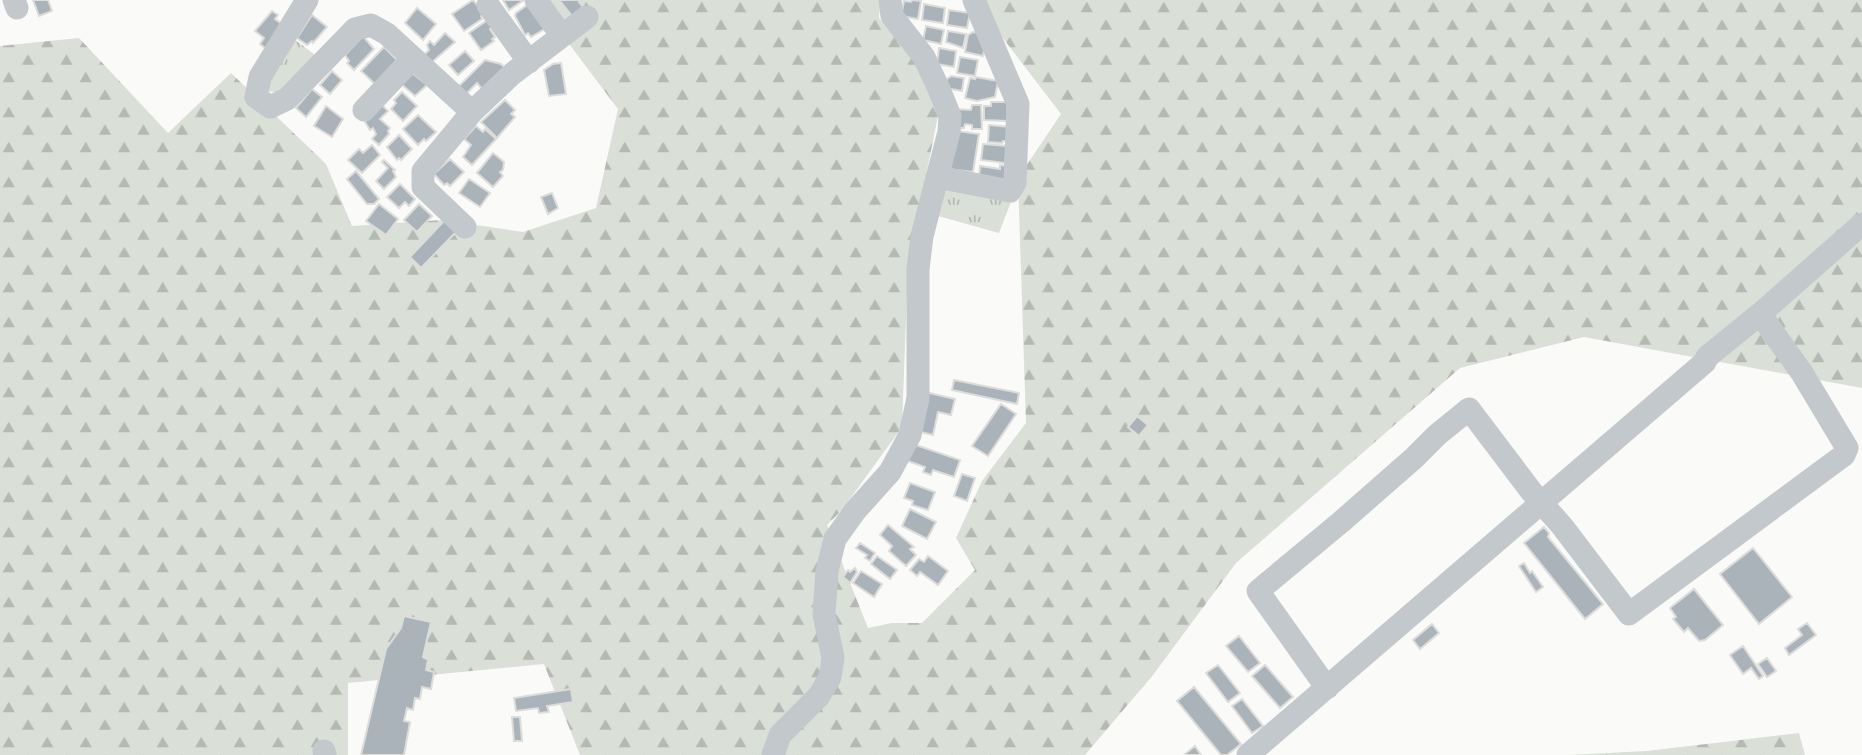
<svg xmlns="http://www.w3.org/2000/svg" width="1862" height="755" font-family="'Asap Condensed',sans-serif">
<defs>
<pattern id="grass-tufts" width="24" height="20" patternUnits="userSpaceOnUse" patternTransform="scale(1.75)"><rect width="24" height="20" fill="#dadfd7"/><path d="M3 7l-1-3M5 7V3M7 7l1-3M15 17l-1-3M17 17v-4M19 17l1-3" fill="none" stroke="#b4b9b4"/></pattern>
<pattern id="forest-firs" width="22" height="20" patternUnits="userSpaceOnUse" patternTransform="scale(1.75)"><rect width="22" height="20" fill="#dadfd7"/><path d="M5 1l3.5 6h-7zM16 11l3.5 6h-7z" fill="#b4b9b4"/></pattern>
</defs>
<rect width="100%" height="100%" fill="#fafaf8"/>
<path fill="url(#grass-tufts)" d="M293,38L315,55L279,93L267,91L263,79Z
M952,180L1014,194L999,233L931,214L939,197Z"/>
<path fill="url(#forest-firs)" d="M536,0H880L879,18L915,62L938,116L908,264L902,427L842,510L827,525L868,628L892,623H922L975,570L956,538L982,481L1026,423L1018,178L1061,114L986,16L983,0H1862V388L1584,337L1460,368L1236,563L1153,675L1085,755H580L544,664L348,683V755H0V46L79,38L168,133L231,73L326,164L352,226L442,220L523,232L596,208L618,109Z
M1799,733L1805,755H1569L1647,751Z"/>
<path fill="#aab3b9" stroke="#dcdcda" stroke-width="2" d="M33,0H48L52,11L39,16Z
M473,0L484,13L481,16L482,19L464,31L452,14Z
M503,0H524L509,10Z
M561,0H581L579,2L583,7L572,16L560,1Z
M912,0L921,1L918,19L901,16L904,1L911,2Z
M530,3L548,27L531,37L528,33L525,35L515,16L516,13Z
M924,4L945,8L943,23L922,20Z
M417,8L436,24L423,40L405,23Z
M949,10L970,13L967,28L947,25Z
M272,11L278,15L275,19L283,25L266,49L260,44L264,38L255,31Z
M312,15L327,27L313,43L312,41L307,45L297,38Z
M489,19L494,26L490,29L495,37L492,39L494,41L481,50L469,33Z
M926,26L944,30L941,44L923,40Z
M948,31L966,34L963,48L946,42Z
M973,32L981,33L986,41L983,56L965,52L968,35Z
M445,33L455,42L431,63L423,56L429,50L427,45L430,41L434,45Z
M363,36L374,49L354,70L347,63L349,61L345,55Z
M384,47L397,60L376,85L361,71Z
M939,48L956,51L954,67L937,64Z
M465,51L474,61L458,75L449,65Z
M960,57L978,60L975,76L957,73Z
M485,60L501,64L505,68L483,90L477,83L464,96L457,88Z
M561,63L566,94L549,96L544,70L553,64Z
M332,71L342,80L330,94L320,85Z
M411,72L427,85L415,96L401,84Z
M951,76L964,78L962,91L946,88L947,79Z
M976,77L998,81L995,97L977,101L965,98L970,78L975,79Z
M312,89L322,97L306,117L296,108Z
M402,92L417,106L403,121L391,109L396,103L394,100Z
M505,100L515,110L511,114L515,117L497,138L481,122Z
M991,102H1008L1007,121L984,120V106H991Z
M382,105L388,111L380,119L390,128L388,131L389,134L379,145L372,139L376,134L373,128L370,130L365,122Z
M972,105H981L982,129H972V125L965,124L964,128H956L955,109L971,110Z
M326,106L343,119L332,137L314,126Z
M418,115L436,132L426,141L424,139L418,145L403,129Z
M989,125L1011,127L1010,141H1003L1002,143L988,142Z
M476,126L483,132L485,129L496,139L472,165L463,157L471,145L464,139Z
M957,131L979,134L973,172L948,169Z
M399,135L412,149L401,160L399,158L397,160L387,147Z
M983,144L1007,146L1005,163L981,160Z
M372,145L380,155L362,173L348,160L359,149L363,153Z
M493,153L504,162L503,170L500,172L503,176L493,187L477,173Z
M450,159L464,172L450,186L447,183L444,185L434,174Z
M384,160L395,170L393,171L396,177L384,189L376,181L388,168L382,162Z
M1000,165L1007,166L1004,182L979,178L980,166L1000,169Z
M356,171L379,199L374,204H367L347,179Z
M469,179L490,193L480,207L459,193Z
M400,184L415,199L409,206L405,202L399,208L387,197Z
M552,193L558,208L548,214L541,197Z
M379,204L398,219L386,235L366,221Z
M419,204L432,216L417,232L404,220Z
M444,221L456,232L421,268L410,257Z
M954,380L1019,393L1017,404L952,390Z
M921,391L955,399L951,415L938,412L933,435L913,430Z
M1001,404L1016,414L988,456L972,446Z
M1137,416L1148,425L1139,436L1128,427Z
M910,443L960,460L954,477L933,470L931,475L923,472L925,467L905,460Z
M962,474L975,478L967,501L954,496Z
M910,483L935,492L928,510L912,505L913,501L904,498Z
M910,509L936,522L927,539L902,526Z
M888,525L914,547L910,549L916,555L906,566L889,551L892,546L880,535Z
M1544,527L1549,533L1548,537L1603,604L1585,619L1524,543Z
M860,543L875,553L870,561L865,558L867,555L856,548Z
M1753,548L1792,597L1759,624L1720,574Z
M877,556L897,570L890,579L871,564Z
M928,556L948,571L938,585L920,572L917,576L910,570L919,559L924,562Z
M1524,563L1530,573L1532,571L1543,587L1536,592L1519,566Z
M855,568L857,572L850,583L843,577L848,570L850,572Z
M861,571L882,584L874,597L853,583Z
M1694,589L1723,625L1705,640L1699,641L1688,628L1684,632L1673,619L1676,617L1670,608Z
M404,616L431,622L423,657L428,660L426,670L434,672L431,689L422,687L420,699L415,698L413,710L407,708L404,721L410,722L404,755H361L386,649L401,628Z
M1807,623L1816,635L1789,655L1785,648L1802,635L1798,629Z
M1432,624L1439,633L1420,649L1413,640Z
M1239,636L1260,663L1248,672L1226,646Z
M1743,646L1763,676L1759,679L1751,668L1743,674L1730,655Z
M1767,658L1776,671L1767,677L1758,664Z
M1218,665L1240,693L1228,702L1206,673Z
M1265,665L1293,697L1280,708L1252,676Z
M1194,687L1241,744L1227,755H1221L1177,701Z
M571,689L573,702L547,706L549,712L539,713L538,708L516,711L514,698Z
M1242,699L1263,726L1252,733L1232,706Z
M512,717H520L522,741H514Z
M1195,746L1201,755H1186L1185,754Z"/>
<g fill="none" stroke-linecap="round" stroke-linejoin="round">
<path stroke="#c3c8cc" stroke-width="23" d="M14,0L17,8
M307,0L260,77L256,97L270,107L287,99L355,29L371,25L387,34L472,112
M536,0L562,36
M488,5L529,62
M364,110L412,59
M937,177L1010,191L1015,183L1018,104L974,0
M465,227L423,187V171L472,112L512,74L587,17
M1327,688L1258,591L1341,522L1414,458L1437,435L1469,409L1531,491L1562,526L1629,614L1844,455L1847,448L1802,373L1760,314
M324,751L325,755
M773,755L780,735L819,696L830,677L833,658L824,614L827,571L835,539L855,511L890,472L910,435L918,398V269L922,236L949,132L950,116L938,87L924,57L892,16L890,0
M1248,755L1705,362L1707,357L1760,314L1862,224"/>
</g>
</svg>
